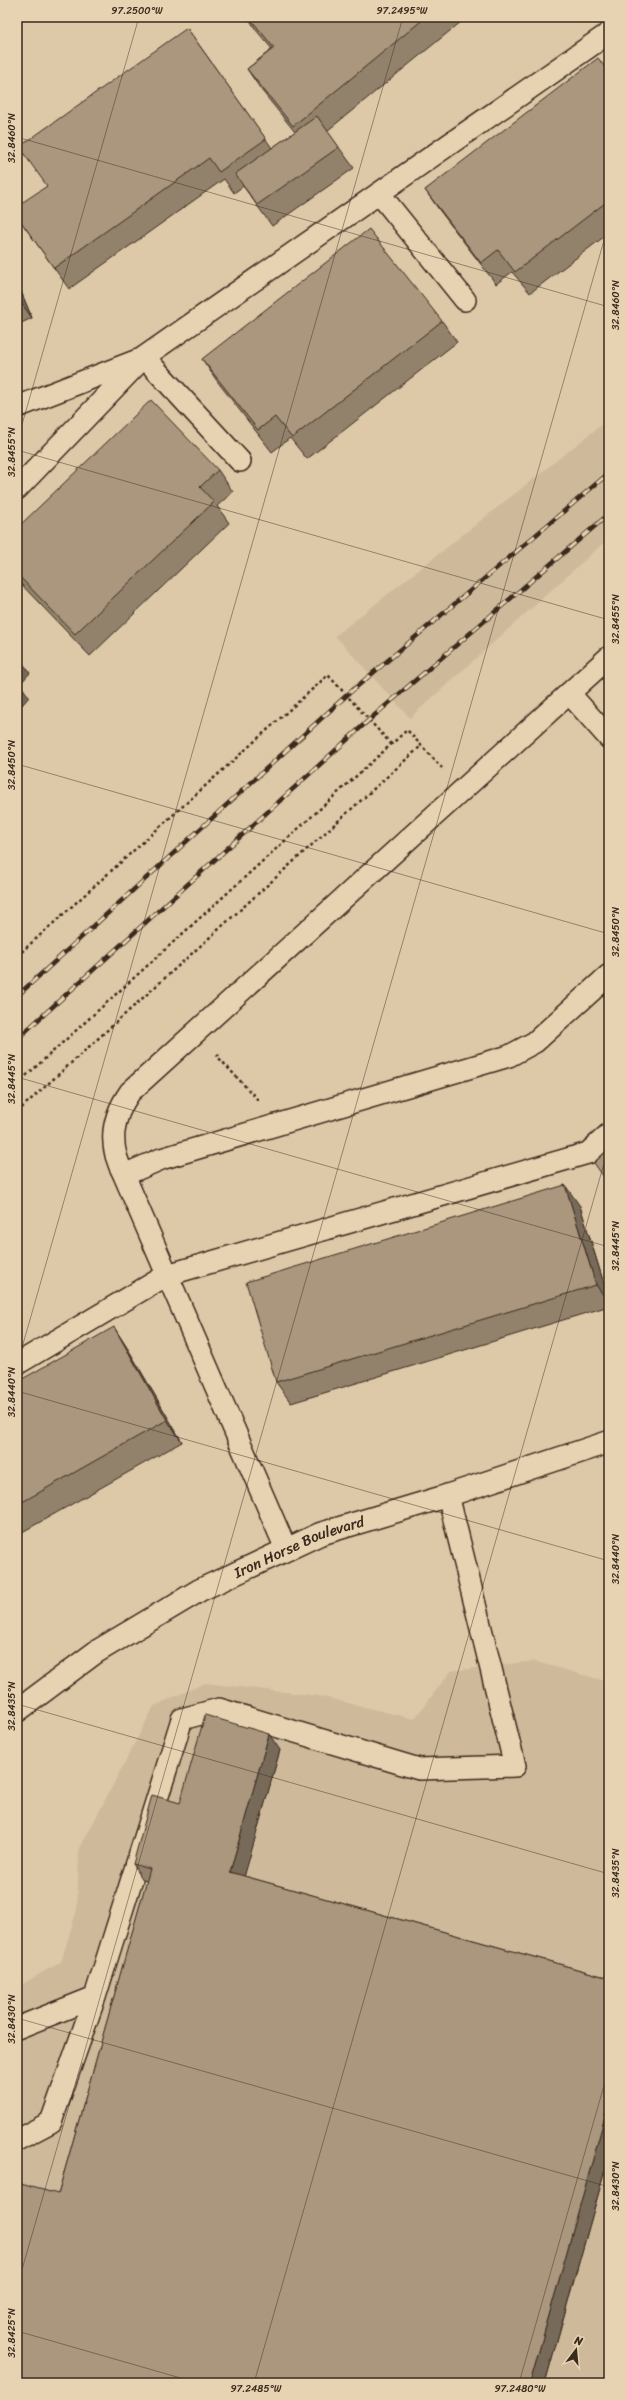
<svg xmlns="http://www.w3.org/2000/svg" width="626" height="2400" font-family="Sriracha,sans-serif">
<rect width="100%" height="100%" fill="#ddc9a8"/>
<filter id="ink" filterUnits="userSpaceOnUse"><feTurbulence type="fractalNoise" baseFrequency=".025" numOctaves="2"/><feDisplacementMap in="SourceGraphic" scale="8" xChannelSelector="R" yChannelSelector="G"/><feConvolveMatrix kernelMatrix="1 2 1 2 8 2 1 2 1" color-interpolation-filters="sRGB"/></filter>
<g filter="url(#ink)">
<path fill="#ceba9b" d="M609,419V538L410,718L335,636Z
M533,1661L609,1682V2383H17V1987L61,1962L77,1909L79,1850L154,1706L205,1683L319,1696L414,1719L451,1671Z"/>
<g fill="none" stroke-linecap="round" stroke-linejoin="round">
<defs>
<path id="lane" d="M379,193L465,300
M144,357L240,461
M17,407L138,360
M17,489L144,357L609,33
M569,693L609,738
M124,1175C108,1146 111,1119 130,1092L609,657
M17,1364L167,1275L588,1153L609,1134
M286,1549L124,1175L161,1159L509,1056L535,1042L609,975
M17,2028L95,1997L182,1719L219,1709L419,1769L515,1766L448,1495
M17,2140L51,2122L95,1997"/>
<g id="secondary">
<path id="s1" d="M17,1711L96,1652L200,1590L320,1534L440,1498L609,1442"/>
</g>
</defs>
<use href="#lane" stroke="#3b2a1e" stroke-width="24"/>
<use href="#secondary" stroke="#3b2a1e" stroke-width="25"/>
<path stroke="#3b2a1e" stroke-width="2.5" stroke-dasharray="3 3" stroke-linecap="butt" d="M17,956L328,675L392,745
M219,1054L217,1056L258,1100
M17,1084L407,730L442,768
M17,1112L421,746"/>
<use href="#lane" stroke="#e7d3b1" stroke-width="21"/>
<use href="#secondary" stroke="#e7d3b1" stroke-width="22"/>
<defs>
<path id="rail" d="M17,996L347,695L609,473
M17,1039L369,720L609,514"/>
</defs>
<use href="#rail" stroke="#3b2a1e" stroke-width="4.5"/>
<use href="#rail" stroke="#e7d3b1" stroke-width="3" stroke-dasharray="9" stroke-linecap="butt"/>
</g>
<path fill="#92826c" stroke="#3b2a1e" d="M248,17H467L327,131L354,168L272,226L243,186L234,193L224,179L69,289L17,216L47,186L187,28L272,148L295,132L262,91L247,69L272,49L256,30Z
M609,73V233L530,293L512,272L496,284L440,211L425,190Z
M17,282L32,318L17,325Z
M442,321L457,342L307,459L290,438L272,452L217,381L202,359Z
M218,470L233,492L217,506L229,523L90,656L17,580V528Z
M580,1206L609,1300V1306L291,1403L276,1382Z
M128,1349L182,1442L17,1535V1382Z
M280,1750L244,1876L609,1978V2156L545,2383L58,2194L147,1881L143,1880L133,1864L180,1803Z"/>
<path fill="#776a58" stroke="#3b2a1e" d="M17,282L32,318L17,297Z
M17,655L30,673L20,684L29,697L17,711Z
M565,1185L580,1206L609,1300V1303L596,1285Z
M114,1327L128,1349L182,1442L167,1420Z
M269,1734L280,1750L241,1888L230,1872Z
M609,2102V2156L545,2383H530Z"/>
<path fill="#aa977e" stroke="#3b2a1e" d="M249,17H426L293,126L247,69L274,48Z
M187,28L266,139L219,172L209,158L54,268L17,216V206L47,186L19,147Z
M598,58L609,73V200L515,272L498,250L481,263L425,190Z
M317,116L339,147L257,205L235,174Z
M369,229L442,321L292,438L275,417L258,430L202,359Z
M151,400L218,470L200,487L214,502L75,634L17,574V528Z
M609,1149V1184L594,1163Z
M565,1185L596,1285L276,1382L246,1282Z
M114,1327L167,1420L17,1505V1382Z
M205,1715L269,1734L230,1872L609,1978V2102L530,2383H17V2183L58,2194L150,1869L133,1864L152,1795L180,1803Z"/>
</g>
<path fill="none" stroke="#3b2a1e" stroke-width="1" stroke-opacity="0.45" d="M17,137L609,307M17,442L139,17M17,450L609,620M17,764L609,934M17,1077L609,1247M17,1365L403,17M17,1391L609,1561M17,1704L609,1874M17,2018L609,2187M17,2287L609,223M17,2331L198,2383M254,2383L609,1146M519,2383L609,2068"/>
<g text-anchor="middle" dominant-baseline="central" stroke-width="3.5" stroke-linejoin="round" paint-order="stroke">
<g font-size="15" fill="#3b2a1e" stroke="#e7d3b1">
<text stroke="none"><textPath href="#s1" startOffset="328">Iron Horse Boulevard</textPath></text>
</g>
</g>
<rect width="626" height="2400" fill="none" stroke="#e7d3b1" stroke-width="44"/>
<g transform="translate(576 2350) rotate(16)" stroke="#e7d3b1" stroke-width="3" paint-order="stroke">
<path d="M0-3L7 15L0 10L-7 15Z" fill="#3b2a1e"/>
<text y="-6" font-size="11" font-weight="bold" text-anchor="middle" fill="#3b2a1e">N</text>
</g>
<rect x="22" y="22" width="582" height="2356" fill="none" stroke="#3b2a1e" stroke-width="1.5"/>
<g font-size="10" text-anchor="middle" fill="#3b2a1e">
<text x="137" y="14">97.2500°W</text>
<text x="402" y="14">97.2495°W</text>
<text transform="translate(11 138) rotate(-90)" y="4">32.8460°N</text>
<text transform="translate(615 305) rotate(-90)" y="4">32.8460°N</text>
<text transform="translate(11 452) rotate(-90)" y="4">32.8455°N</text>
<text transform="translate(615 619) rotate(-90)" y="4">32.8455°N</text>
<text transform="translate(11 765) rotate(-90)" y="4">32.8450°N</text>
<text transform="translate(615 932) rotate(-90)" y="4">32.8450°N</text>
<text transform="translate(11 1079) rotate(-90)" y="4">32.8445°N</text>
<text transform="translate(615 1246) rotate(-90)" y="4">32.8445°N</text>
<text transform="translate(11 1392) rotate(-90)" y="4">32.8440°N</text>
<text transform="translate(615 1559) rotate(-90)" y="4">32.8440°N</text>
<text transform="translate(11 1706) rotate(-90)" y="4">32.8435°N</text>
<text transform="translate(615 1873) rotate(-90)" y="4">32.8435°N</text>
<text transform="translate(11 2019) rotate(-90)" y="4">32.8430°N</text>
<text transform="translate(615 2186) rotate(-90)" y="4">32.8430°N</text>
<text transform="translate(11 2333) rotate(-90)" y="4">32.8425°N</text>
<text x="256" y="2392">97.2485°W</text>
<text x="520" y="2392">97.2480°W</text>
</g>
</svg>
